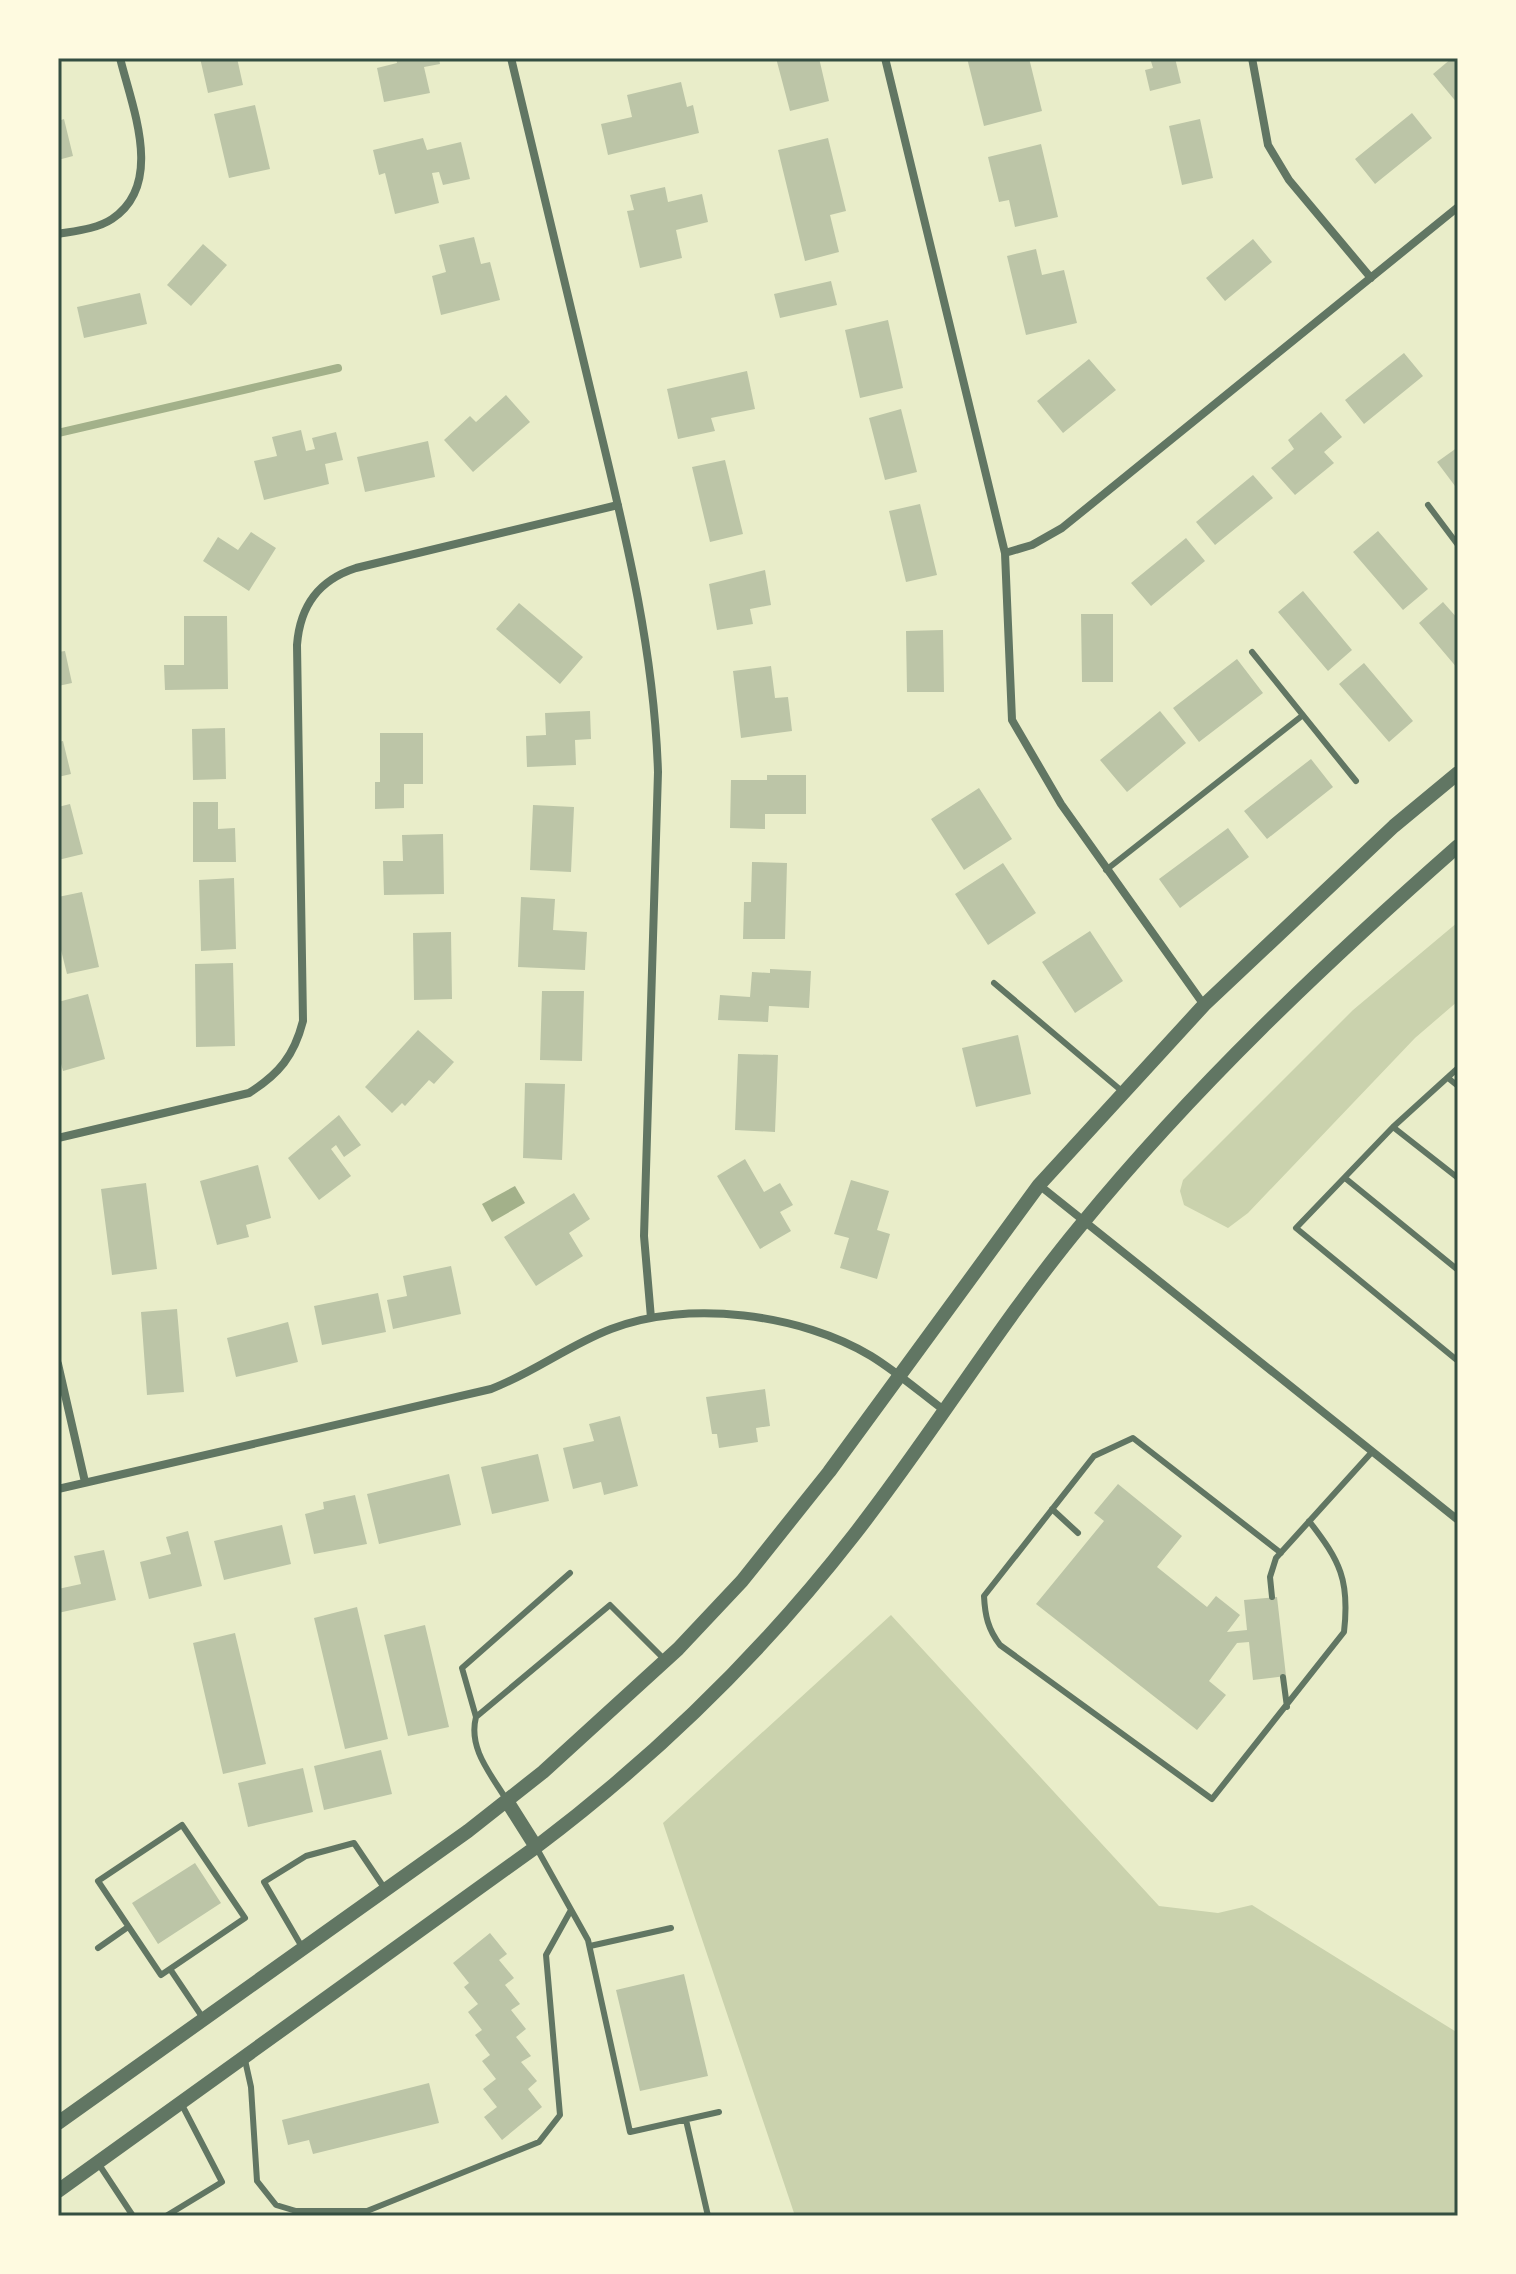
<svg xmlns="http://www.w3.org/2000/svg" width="1516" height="2274" font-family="Helvetica,sans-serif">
<rect width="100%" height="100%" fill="#e9edc9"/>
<path fill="#cad2ad" d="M1458,922V1001L1415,1038L1248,1213L1228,1228L1184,1205L1180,1191L1183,1180L1353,1010Z
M891,1615L1159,1906L1218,1913L1252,1905L1458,2033V2216H795L663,1823Z"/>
<path fill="#a3b18a" d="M515,1186L525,1203L492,1222L482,1204Z"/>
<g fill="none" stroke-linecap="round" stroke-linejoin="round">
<path stroke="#a3b18a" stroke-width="8" d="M58,433L338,368"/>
</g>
<path fill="#bcc5a7" d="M200,58H237L243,85L208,93Z
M396,58H439L440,64L424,67L430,93L384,102L377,68L397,63Z
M776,58H819L829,101L790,111Z
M967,58H1029L1042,111L984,126Z
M1150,58H1175L1181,83L1150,91L1145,70L1153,68Z
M1452,58H1458V104L1433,74Z
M681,82L687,107L693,105L699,133L608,155L601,124L632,117L627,95Z
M255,105L270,169L229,178L214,114Z
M1412,113L1432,138L1375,184L1355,159Z
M64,119L73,156L58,160V121Z
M1200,119L1213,178L1182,185L1169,126Z
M423,138L427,150L461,142L470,179L443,185L439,172L432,173L439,203L395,214L385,173L379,175L373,150Z
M828,138L846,211L830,215L839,252L805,261L778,150Z
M1041,144L1058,217L1015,227L1009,200L999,202L988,157Z
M665,187L668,202L702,194L708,222L676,230L682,258L640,268L627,211L634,210L630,195Z
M474,237L481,264L490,262L500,300L441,315L432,276L446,272L439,245Z
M1253,239L1272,262L1225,301L1206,278Z
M203,244L227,265L191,306L167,285Z
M1036,249L1042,275L1064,270L1077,323L1026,335L1007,256Z
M831,281L837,305L780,318L774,294Z
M140,293L147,324L84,338L77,307Z
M888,320L903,388L860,398L845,330Z
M1404,353L1423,376L1364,424L1345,400Z
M1089,359L1116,390L1063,433L1037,401Z
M747,371L755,409L711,418L715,431L678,439L667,389Z
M506,395L530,422L473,472L444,440L470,416L476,422Z
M901,409L917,472L885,480L869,418Z
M1321,412L1342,437L1324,452L1334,463L1295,495L1271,468L1294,449L1288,440Z
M301,430L306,451L315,449L312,438L336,432L343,460L325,464L329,484L264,500L254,461L277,456L272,437Z
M428,441L435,477L365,492L357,457Z
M1458,447V490L1437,462Z
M725,460L743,534L710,542L692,467Z
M1253,475L1273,498L1215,545L1196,522Z
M920,504L937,575L906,582L889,511Z
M1378,531L1428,589L1403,610L1353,552Z
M251,532L276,548L249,591L203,561L218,537L238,550Z
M1186,538L1205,561L1151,606L1131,583Z
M765,570L771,605L750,609L753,624L717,630L709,584Z
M1303,591L1352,650L1328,671L1278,612Z
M1443,602L1458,619V669L1419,623Z
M519,603L583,657L560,684L496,629Z
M1081,614H1113V682H1082Z
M184,616H227L228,689L165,690L164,665H184Z
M943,630L944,692H907L906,631Z
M65,651L72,683L58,686V652Z
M1237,659L1263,693L1199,742L1173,708Z
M1364,663L1413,721L1389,742L1339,684Z
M771,666L775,698L788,697L792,731L741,738L733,671Z
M590,711L591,739L575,740L576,765L527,767L526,736L546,735L545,713Z
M1160,711L1186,743L1127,792L1100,760Z
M225,728L226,779L193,780L192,729Z
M380,733H423V784H404V808L375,809V782H380Z
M63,741L71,774L58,777V742Z
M1311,759L1333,787L1267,839L1244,811Z
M767,775H806V814H765V829L730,828L731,780H767Z
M979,788L1012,839L964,870L931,819Z
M193,802H218V829L235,828L236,862H193Z
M70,804L83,854L58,860V807Z
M533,805L574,807L571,872L530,870Z
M1228,828L1249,857L1180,908L1159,879Z
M443,834L444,894L384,895L383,861H403L402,835Z
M752,862L787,863L785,939H743L744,902H751Z
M1003,863L1036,913L988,945L955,894Z
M234,878L236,949L201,951L199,880Z
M82,892L99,967L67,974L58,938V897Z
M521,897L555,899L553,930L587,932L585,970L518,967Z
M1090,931L1123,981L1075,1013L1042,962Z
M451,932L452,999L414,1000L413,933Z
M233,963L235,1046L196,1047L195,964Z
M770,969L811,971L809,1008L769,1006L768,1022L718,1020L720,995L750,997L752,972L770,973Z
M542,991H584L582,1061L540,1060Z
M88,994L105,1059L63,1071L58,1053V1002Z
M418,1030L454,1062L434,1084L429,1080L405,1106L402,1103L392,1113L365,1087Z
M1018,1035L1031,1094L976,1107L962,1048Z
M738,1054L778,1055L775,1132L735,1130Z
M525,1083L565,1084L562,1160L523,1158Z
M339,1115L361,1145L344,1157L336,1145L331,1149L351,1176L319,1200L288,1158Z
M745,1159L764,1192L780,1183L793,1205L780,1212L791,1231L760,1249L717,1176Z
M258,1165L271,1218L246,1225L249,1237L217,1245L200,1181Z
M851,1180L889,1191L877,1230L890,1234L877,1279L840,1268L849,1238L834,1234Z
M146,1183L157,1269L112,1275L101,1189Z
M574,1193L590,1219L569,1233L583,1256L536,1286L504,1237Z
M451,1266L461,1314L393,1329L387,1300L407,1296L403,1276Z
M378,1293L386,1332L322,1345L314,1306Z
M177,1309L184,1392L147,1395L141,1312Z
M288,1322L298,1362L236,1377L227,1338Z
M765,1389L770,1426L756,1428L758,1442L719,1448L717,1434H712L706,1397Z
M620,1416L638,1486L604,1495L601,1482L573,1489L563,1448L594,1441L589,1424Z
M538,1454L549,1501L492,1514L481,1467Z
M449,1474L461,1525L379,1544L367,1494Z
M1118,1484L1182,1536L1157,1567L1207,1607L1216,1596L1240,1615L1227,1632L1247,1630L1244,1600L1277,1597L1286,1676L1253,1680L1249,1642L1237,1643L1209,1681L1226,1695L1197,1730L1036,1604L1104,1521L1094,1513Z
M355,1495L367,1544L314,1554L305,1514L324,1509L323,1502Z
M282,1525L291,1564L224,1580L214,1541Z
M188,1531L202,1586L149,1599L140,1562L171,1554L166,1537Z
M104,1550L116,1600L58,1613V1589L81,1584L74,1556Z
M357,1607L388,1739L345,1749L314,1618Z
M425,1625L449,1727L408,1736L384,1635Z
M235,1633L266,1764L223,1774L193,1643Z
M381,1750L392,1794L324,1810L314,1766Z
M303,1768L313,1812L248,1827L238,1783Z
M195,1863L221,1903L158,1944L132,1903Z
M490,1933L507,1954L499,1960L514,1978L505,1985L520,2004L511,2010L526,2029L516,2037L531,2056L521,2062L537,2081L528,2089L542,2107L502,2140L484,2117L497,2107L483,2089L496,2079L482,2061L490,2055L475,2035L482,2030L468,2012L478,2004L464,1987L469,1983L453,1963Z
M684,1974L708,2076L640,2091L616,1990Z
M429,2083L439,2123L313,2154L309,2140L288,2145L282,2120Z"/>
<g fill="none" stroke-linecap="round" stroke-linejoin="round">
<path stroke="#617663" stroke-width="6" d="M1428,505L1458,545
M1252,652L1356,781
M1106,870L1303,715
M994,983L1123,1092
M1458,1068L1393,1127L1296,1228L1458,1361
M1448,1078L1458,1086
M1393,1127L1458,1178
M1345,1178L1458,1270
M1052,1509L1078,1533
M1281,1553L1133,1438L1094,1456L984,1596C985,1616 988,1629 1000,1645L1212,1799L1344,1632C1350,1580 1340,1561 1309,1521
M1272,1597L1270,1577L1276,1558L1371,1453
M1283,1677L1287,1707
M476,1717L462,1668L570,1573
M506,1799C490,1773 468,1748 476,1717L610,1605L665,1660
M182,1825L245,1918L161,1975L98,1881Z
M536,1847L588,1940L630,2132L719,2112
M590,1946L671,1928
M302,1947L264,1882L306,1856L354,1843L385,1889
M98,1948L128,1927
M170,1969L203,2018
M245,2060L251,2087L257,2181L276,2205L296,2211H367L539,2142L560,2115L546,1955L571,1910
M686,2120L708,2216
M98,2163L133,2216
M166,2216L222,2182L182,2105"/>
<path stroke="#617663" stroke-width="8" d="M511,58C539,176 568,295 596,413C625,533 654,648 658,772L644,1236L651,1318
M885,58L1005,553L1012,720L1061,804L1204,1005
M1252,58L1268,145L1289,180L1371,278
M58,234C75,231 97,229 112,219C165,184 132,107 120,58
M1005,553L1032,545L1062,528L1458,207
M58,1138L249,1093C279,1074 294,1056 303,1021L297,645C300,605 319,580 356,568L618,505
M1039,1185L1458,1520
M58,1364L85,1482
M58,1489L491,1389C533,1373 569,1345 611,1329C687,1299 802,1314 871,1356C897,1372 921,1393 945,1411"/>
<path stroke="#617663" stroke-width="14" d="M507,1801L536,1847
M58,2123L468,1831L543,1772L678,1649L742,1581L829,1472L1039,1185L1204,1005L1394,826L1458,773
M58,2191L536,1847C654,1758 763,1652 854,1535C933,1434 999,1324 1081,1225C1194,1087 1324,964 1458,846"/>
</g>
<rect width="1516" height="2274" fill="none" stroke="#fefae0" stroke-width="120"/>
<rect x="60" y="60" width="1396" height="2154" fill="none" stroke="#344e41" stroke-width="3"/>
</svg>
